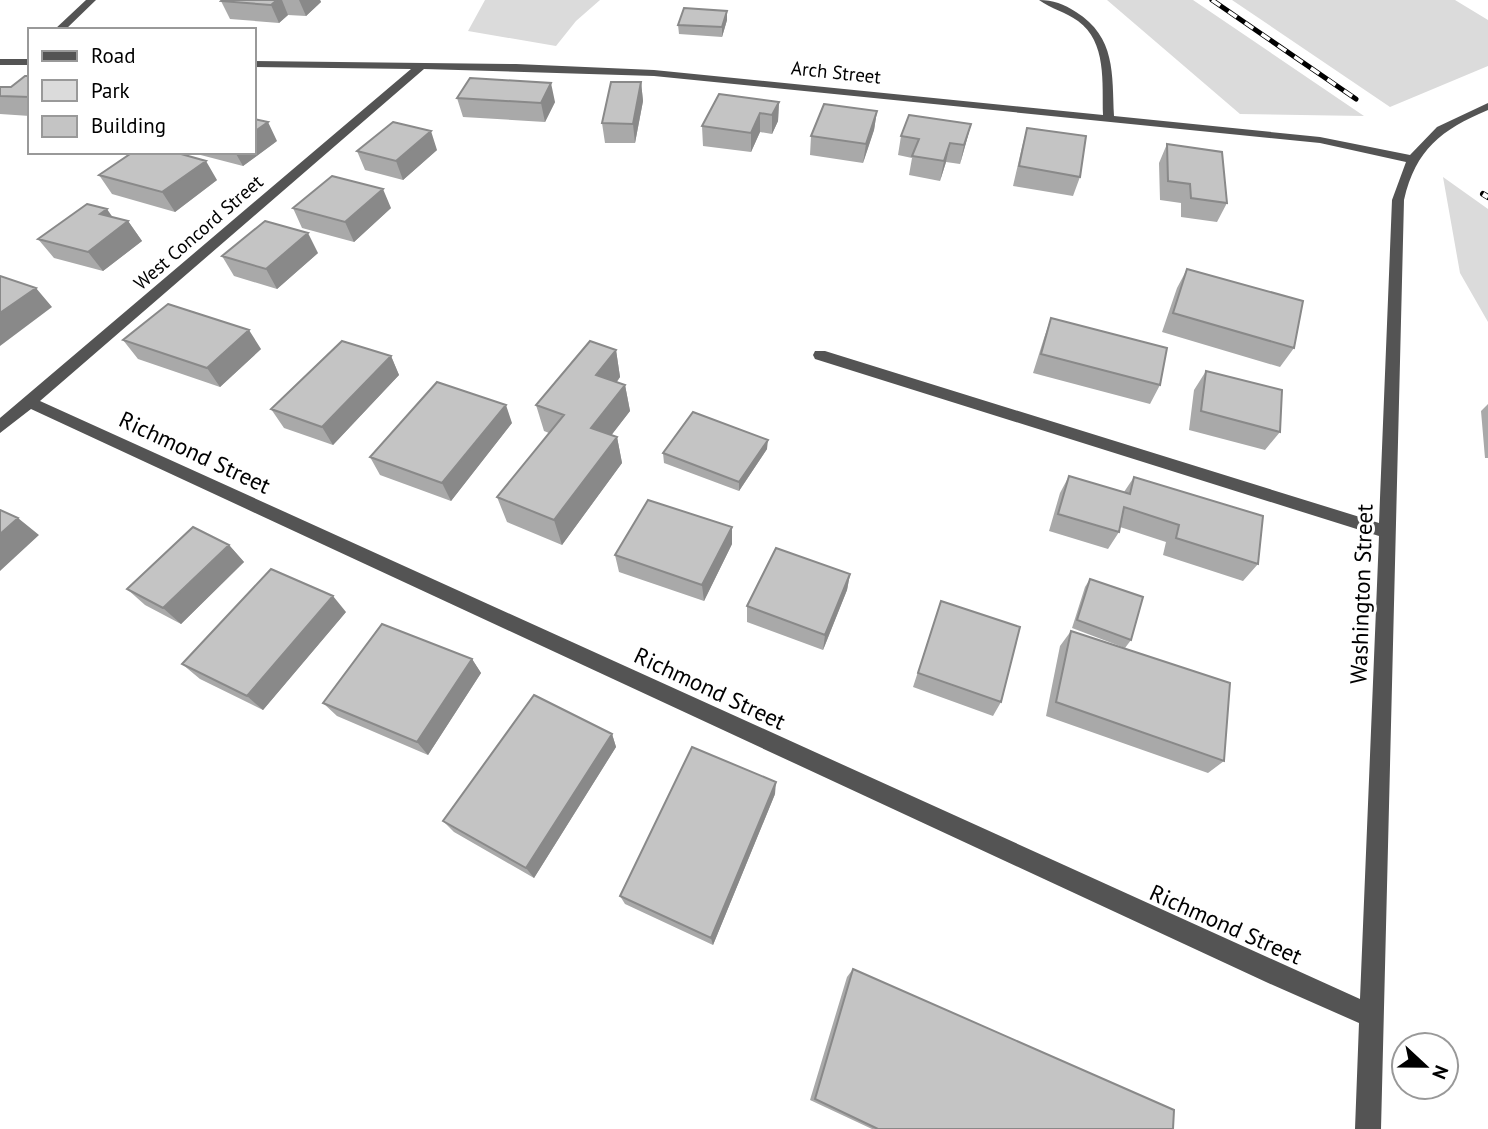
<svg xmlns="http://www.w3.org/2000/svg" width="1488" height="1129" font-family="'PT Sans',sans-serif">
<rect width="100%" height="100%" fill="#fff"/>
<path fill="#dbdbdb" d="M485,0H600L576,21L556,46L468,31Z
M1107,0H1193L1364,116L1240,114Z
M1232,0H1455L1488,20V66L1390,107Z
M1443,177L1488,209V322L1460,273Z"/>
<g fill="none" stroke-linecap="round" stroke-linejoin="round">
<path fill="#545454" fill-rule="evenodd" d="M86,0H96L65,30H54Z
M1039,0C1053,0 1064,4 1076,12C1116,37 1112,74 1114,116L1320,137L1410,155L1437,127L1488,103V110C1441,130 1416,149 1404,200L1381,1129H1355L1359,1023L1266,982L31,409L0,433V418L411,69L254,67V61L516,64L654,70L1103,115C1102,83 1107,42 1078,21C1066,12 1051,9 1039,0ZM424,69L654,76L1320,143L1406,162L1392,200L1379,523L825,351H815L813,355L815,359L1379,536L1360,999L40,401Z
M0,59H30V65H0Z"/>
<defs>
<path id="rail-far1" d="M1212,0L1356,99"/>
<path id="rail" d="M1483,194L1488,197"/>
</defs>
<use href="#rail-far1" stroke="#000" stroke-width="5"/>
<use href="#rail" stroke="#000" stroke-width="6"/>
<use href="#rail-far1" stroke="#fff" stroke-width="3.5" stroke-dasharray="10" stroke-linecap="butt"/>
<use href="#rail" stroke="#fff" stroke-width="4.5" stroke-dasharray="12" stroke-linecap="butt"/>
</g>
<path fill="#a9a9a9" d="M222,0H320L321,2L306,16L288,15L279,23L230,19L221,1Z
M727,20L722,37L679,34L678,25Z
M30,76V116L0,114V87H11Z
M641,82L643,101L635,143H605L602,123Z
M457,98L555,102L545,122L463,117Z
M779,102L778,121L772,134L760,132L751,152L703,146L702,126Z
M877,111L874,130L863,163L810,155L811,136Z
M971,124L960,164L946,162L940,181L909,175L912,158L898,155L901,136Z
M1027,128L1080,177L1073,196L1013,186L1022,147Z
M277,141L243,166L189,152H254Z
M1167,144L1227,203L1217,222L1181,217V203L1160,200L1159,163Z
M437,150L403,180L365,170L357,151Z
M99,175L217,180L175,212L112,194Z
M293,208H391L354,242L302,228Z
M112,217L128,221L142,241L103,271L54,258L38,239Z
M318,253L277,289L234,276L222,256Z
M1187,269L1294,348L1280,367L1162,332L1177,288Z
M1051,318L1160,385L1150,404L1033,373L1044,338Z
M123,340L261,349L220,387L138,359Z
M616,350L620,377L617,382L625,385L630,411L611,435L617,437L622,463L562,545L507,522L497,497L549,433L544,431L536,405Z
M391,356L399,375L333,445L284,428L271,409Z
M1206,371L1280,432L1265,450L1189,430L1194,390Z
M1488,404V458H1485L1481,411Z
M512,423L451,501L380,475L370,457Z
M767,449L739,491L664,463L663,453Z
M1069,476L1124,492L1134,477L1258,564L1243,581L1163,555L1166,542L1120,527L1119,532L1108,549L1049,531L1060,493Z
M732,544L704,601L619,572L615,555Z
M229,545L244,562L181,624L145,605L127,589Z
M850,574L847,590L823,650L747,622V606Z
M1090,579L1131,640L1125,648L1072,628L1085,587Z
M941,601L1001,702L993,716L913,687Z
M346,612L263,710L200,679L182,664Z
M1071,631L1224,761L1208,773L1046,716L1060,646Z
M472,659L481,673L428,755L337,716L323,703Z
M612,734L616,747L534,878L454,832L443,821Z
M775,794L713,945L625,904L620,896Z
M853,969L1173,1129H872L810,1100L847,977Z"/>
<path fill="#898989" d="M277,0H282L288,15L279,23L271,5Z
M299,0H320L321,2L306,16Z
M727,11V20L722,37V27Z
M641,82L643,101L635,143L633,124Z
M551,83L555,102L545,122L541,103Z
M779,102L778,121L772,134V115Z
M877,111L874,130L863,163L866,144Z
M760,113V132L751,152V133Z
M268,122L277,141L243,166L235,152H254V132Z
M971,124L966,143L960,164L964,145Z
M431,131L437,150L403,180L396,161Z
M950,143L946,162L940,181L944,161Z
M206,161L217,180L175,212L162,192Z
M383,189L391,208L354,242L345,222Z
M107,209L120,228L128,221L142,241L103,271L88,252L100,214Z
M308,233L318,253L277,289L266,269Z
M36,288L52,307L0,346V313Z
M249,330L261,349L220,387L207,368Z
M616,350L620,377L601,402L596,375Z
M391,356L399,375L333,445L322,427Z
M625,385L630,411L597,454L591,428Z
M506,405L512,423L451,501L442,483Z
M617,437L622,463L562,545L554,520Z
M768,440L767,449L739,491V482Z
M18,518L39,535L0,571V534Z
M732,527V544L704,601L702,585Z
M229,545L244,562L181,624L163,608Z
M850,574L847,590L823,650L825,635Z
M333,596L346,612L263,710L247,696Z
M472,659L481,673L428,755L417,742Z
M612,734L616,747L534,878L526,868Z
M776,782L775,794L713,945L711,938Z"/>
<path fill="#c4c4c4" stroke="#898989" stroke-width="2" d="M222,0H277L271,5L221,1Z
M684,8L727,11L722,27L678,25Z
M25,76H30V97L0,96V87H11Z
M470,78L551,83L541,103L457,98Z
M611,82H641L633,124L602,123Z
M719,94L779,102L772,115L760,113L751,133L702,126Z
M824,104L877,111L866,144L811,136Z
M909,115L971,124L964,145L950,143L944,161L912,156L919,139L901,136Z
M254,119L268,122L254,132Z
M393,122L431,131L396,161L357,151Z
M1027,128L1086,136L1080,177L1019,166Z
M1167,144L1222,152L1227,203L1191,198L1190,184L1168,181Z
M133,152H174L206,161L162,192L99,175Z
M332,176L383,189L345,222L293,208Z
M87,204L107,209L100,214L128,221L88,252L38,239Z
M265,221L308,233L266,269L222,256Z
M1187,269L1303,301L1294,348L1173,313Z
M0,276L36,288L0,313Z
M168,304L249,330L207,368L123,340Z
M1051,318L1167,348L1160,385L1041,354Z
M342,341L391,356L322,427L271,409Z
M590,341L616,350L596,375L625,385L591,428L617,437L554,520L497,497L564,415L536,405Z
M1206,371L1282,390L1280,432L1201,411Z
M437,382L506,405L442,483L370,457Z
M693,412L768,440L739,482L663,453Z
M1069,476L1130,494L1134,477L1263,516L1258,564L1176,538L1179,525L1124,507L1119,532L1058,514Z
M648,500L732,527L702,585L615,555Z
M0,510L18,518L0,534Z
M193,527L229,545L163,608L127,589Z
M776,548L850,574L825,635L747,606Z
M271,569L333,596L247,696L182,664Z
M1090,579L1143,597L1131,640L1077,620Z
M941,601L1020,627L1001,702L918,673Z
M382,624L472,659L417,742L323,703Z
M1071,631L1230,683L1224,761L1056,702Z
M534,695L612,734L526,868L443,821Z
M692,747L776,782L711,938L620,896Z
M853,969L1174,1110L1173,1129H878L815,1099Z"/>
<g text-anchor="middle" dominant-baseline="central" stroke-width="6" stroke-linejoin="round" paint-order="stroke">
<g font-size="19" fill="#000" stroke="#fff">
<text transform="translate(836 72) rotate(6)">Arch Street</text>
<text transform="translate(198 232) rotate(-41)">West Concord Street</text>
</g>
<g font-size="23" fill="#000" stroke="#fff">
<text transform="translate(195 452) rotate(25)">Richmond Street</text>
<text transform="translate(1361 594) rotate(-88)">Washington Street</text>
<text transform="translate(710 688) rotate(25)">Richmond Street</text>
<text transform="translate(1226 924) rotate(24)">Richmond Street</text>
</g>
</g>
<rect x="28" y="28" width="228" height="126" fill="#ffffff" stroke="#999999" stroke-width="2"/>
<rect x="42" y="51" width="35" height="10" fill="#545454" stroke="#999999" stroke-width="2"/>
<text x="91" y="63" font-size="21" fill="#000000">Road</text>
<rect x="42" y="80" width="35" height="21" fill="#dbdbdb" stroke="#999999" stroke-width="2"/>
<text x="91" y="98" font-size="21" fill="#000000">Park</text>
<rect x="42" y="116" width="35" height="21" fill="#c4c4c4" stroke="#999999" stroke-width="2"/>
<text x="91" y="133" font-size="21" fill="#000000">Building</text>
<g transform="translate(1425 1066) rotate(112)"><circle r="33" fill="#ffffff" stroke="#999999" stroke-width="2"/>
<path d="M0-5L12 26L0 18L-12 26Z" fill="#000000"/>
<text y="-10" font-size="19" font-weight="bold" text-anchor="middle" fill="#000000">N</text>
</g>
</svg>
